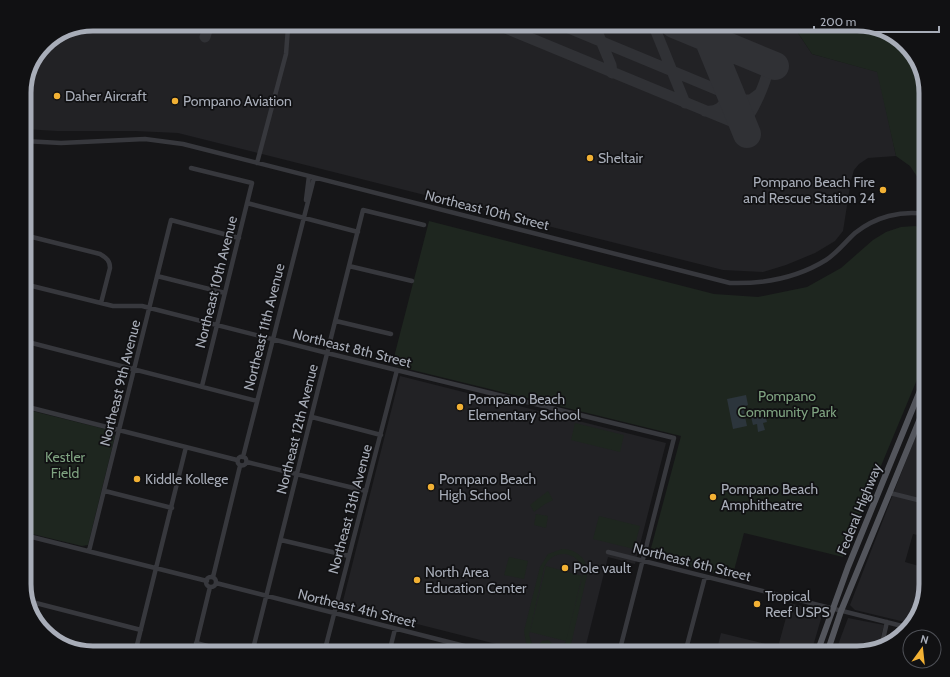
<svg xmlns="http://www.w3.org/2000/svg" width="950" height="677" font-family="Cabin,sans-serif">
<rect width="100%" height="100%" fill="#161618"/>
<path fill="#222225" d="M93,24H792L812,54L878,72L896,156L868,158L859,164L854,170L851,180L843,231L835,241L815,253L786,265L763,272L723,270L178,133L135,131H57L24,129V88L31,62L47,41Z
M400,376L666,443L635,564L608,557L584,653H516L508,651V647L342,605Z
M925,412L926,537L913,534L905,562L926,568V585L913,624L855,610L850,605Z
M790,603L823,612L811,653H716L721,633L778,647Z
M848,618L884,625L878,648L857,653H835Z"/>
<path fill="#1e261f" d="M792,24H858L899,38L919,62L926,92V190L910,166L896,156L877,72L812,54Z
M429,221L714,294L758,297L807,287L841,268L873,240L886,232L901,227L915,226L926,229V358L843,557L744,533L732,578L652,557L650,552L681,436L392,365Z
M24,409L113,431L115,436L88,545L82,546L24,532Z
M575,423L624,435L620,452L571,440Z
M548,491L553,500L545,504L534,512L530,505Z
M536,514L548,516L546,528L534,525Z
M599,516L640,526L634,549L593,539Z
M562,549C576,549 586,558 588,571L569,653H551L561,649L566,641L583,575C583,551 552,546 544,568L529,635L533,646L545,653H534L526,643L524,631L540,567L548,554Z
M509,557L528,561L524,579L504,575Z
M546,566L582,576L566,641L530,632Z
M548,640L554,645L555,651L536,647L542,641Z"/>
<path fill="#2c353c" d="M746,395L748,405L743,407L747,426L733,429L727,399Z
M765,414L767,422L763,423L765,430L758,432L757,424L753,425L751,417Z"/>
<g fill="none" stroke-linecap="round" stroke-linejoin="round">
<path stroke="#303135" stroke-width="11" d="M496,24L733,122C738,122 743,121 747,117C753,112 767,79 767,72C766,67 763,62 759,59
M559,24L742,100H751L759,94
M594,24L611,65L612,73
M653,24L685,103
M205,37L209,24
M705,111C717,113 724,106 730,95"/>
<path stroke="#303135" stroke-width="28" d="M674,24L775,66
M702,24L747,134"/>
<path stroke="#37383d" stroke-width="4.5" d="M24,141L61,143L145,139L183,144L730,283C763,284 797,278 826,260C837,253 845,242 855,233C875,217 901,210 926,214
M257,163L286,54L288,28L278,24
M191,168L252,183L202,386
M306,200L309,176
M247,203L358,232
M24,235L100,254C107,258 110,261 110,268L101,303
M349,266L412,281
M157,276L225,293
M24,284L113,306H142L327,353L674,438L619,653
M336,321L391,334
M24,341L257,401
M24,406L237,460
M312,417L381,435
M237.5 461a4.5 4.5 0 1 1 9 0a4.5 4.5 0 1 1-9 0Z
M243,457L314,178
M247,462L366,491
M105,491L172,508
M890,493L926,502
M24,535L207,581
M281,540L349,556
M89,551L171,220L239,238
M608,552L910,628
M206 582a5 5 0 1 1 10 0a5 5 0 1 1-10 0Z
M213,577L240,466
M216,583L492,653
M28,601L141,630
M196,643L234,653
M881,648L887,622
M135,653L186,447
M194,653L210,587
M252,653L363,210L424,225
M324,653L397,370
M389,653L395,629
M455,653L457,644
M685,653L705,577"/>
<path stroke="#53555c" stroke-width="6" d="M817,653L848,567L926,376
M827,653L841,611L926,404"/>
</g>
<g fill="#f2b134" stroke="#111113" stroke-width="1.5">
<circle cx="57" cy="96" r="4"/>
<circle cx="175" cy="101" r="4"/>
<circle cx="590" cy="158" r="4"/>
<circle cx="883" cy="190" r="4"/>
<circle cx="460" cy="407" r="4"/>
<circle cx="137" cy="479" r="4"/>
<circle cx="431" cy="487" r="4"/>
<circle cx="713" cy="497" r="4"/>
<circle cx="565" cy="568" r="4"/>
<circle cx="417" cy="580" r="4"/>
<circle cx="757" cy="604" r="4"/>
</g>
<g text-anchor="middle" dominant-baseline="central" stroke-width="3.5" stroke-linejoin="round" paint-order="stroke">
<g font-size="14" fill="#a8adb8" stroke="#111113" text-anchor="start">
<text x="65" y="96">Daher Aircraft</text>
<text x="183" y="101">Pompano Aviation</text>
<text x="598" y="158">Sheltair</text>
<text x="875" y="182" text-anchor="end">Pompano Beach Fire<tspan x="875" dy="16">and Rescue Station 24</tspan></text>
<text x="468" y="399">Pompano Beach<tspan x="468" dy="16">Elementary School</tspan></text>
<text x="145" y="479">Kiddle Kollege</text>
<text x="439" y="479">Pompano Beach<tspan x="439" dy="16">High School</tspan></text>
<text x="721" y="489">Pompano Beach<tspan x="721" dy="16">Amphitheatre</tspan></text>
<text x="573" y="568">Pole vault</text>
<text x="425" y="572">North Area<tspan x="425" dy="16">Education Center</tspan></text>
<text x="765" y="596">Tropical<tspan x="765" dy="16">Reef USPS</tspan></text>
</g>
<g font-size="14" fill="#a8adb8" stroke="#111113">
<text transform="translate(487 210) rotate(14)">Northeast 10th Street</text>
<text transform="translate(216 282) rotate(-76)">Northeast 10th Avenue</text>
<text transform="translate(264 327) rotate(-76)">Northeast 11th Avenue</text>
<text transform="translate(352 348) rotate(14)">Northeast 8th Street</text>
<text transform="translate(120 383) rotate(-76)">Northeast 9th Avenue</text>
<text transform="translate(297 429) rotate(-76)">Northeast 12th Avenue</text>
<text transform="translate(350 509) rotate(-75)">Northeast 13th Avenue</text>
<text transform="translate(859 509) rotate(-68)">Federal Highway</text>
<text transform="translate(692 562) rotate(14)">Northeast 6th Street</text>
<text transform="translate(357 608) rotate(14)">Northeast 4th Street</text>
</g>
<g font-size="14" fill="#7fa381" stroke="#111113">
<text x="787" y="396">Pompano<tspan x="787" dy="16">Community Park</tspan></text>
<text x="65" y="457">Kestler<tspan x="65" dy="16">Field</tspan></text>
</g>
</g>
<path d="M0 0H950V677H0ZM93 31H857A62 62 0 0 1 919 93V584A62 62 0 0 1 857 646H93A62 62 0 0 1 31 584V93A62 62 0 0 1 93 31Z" fill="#111113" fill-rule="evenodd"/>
<path fill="none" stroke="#a8adb8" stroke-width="5" d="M93 31H857A62 62 0 0 1 919 93V584A62 62 0 0 1 857 646H93A62 62 0 0 1 31 584V93A62 62 0 0 1 93 31Z"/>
<g transform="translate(922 649) rotate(15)"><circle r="19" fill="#111113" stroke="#4d4f55"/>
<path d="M0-3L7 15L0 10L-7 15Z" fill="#f2b134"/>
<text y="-6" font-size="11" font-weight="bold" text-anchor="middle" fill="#a8adb8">N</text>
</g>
<path d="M814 26v6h125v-6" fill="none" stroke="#a8adb8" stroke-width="2"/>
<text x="820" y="26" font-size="12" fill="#a8adb8" stroke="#111113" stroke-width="3" paint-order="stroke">200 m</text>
</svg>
